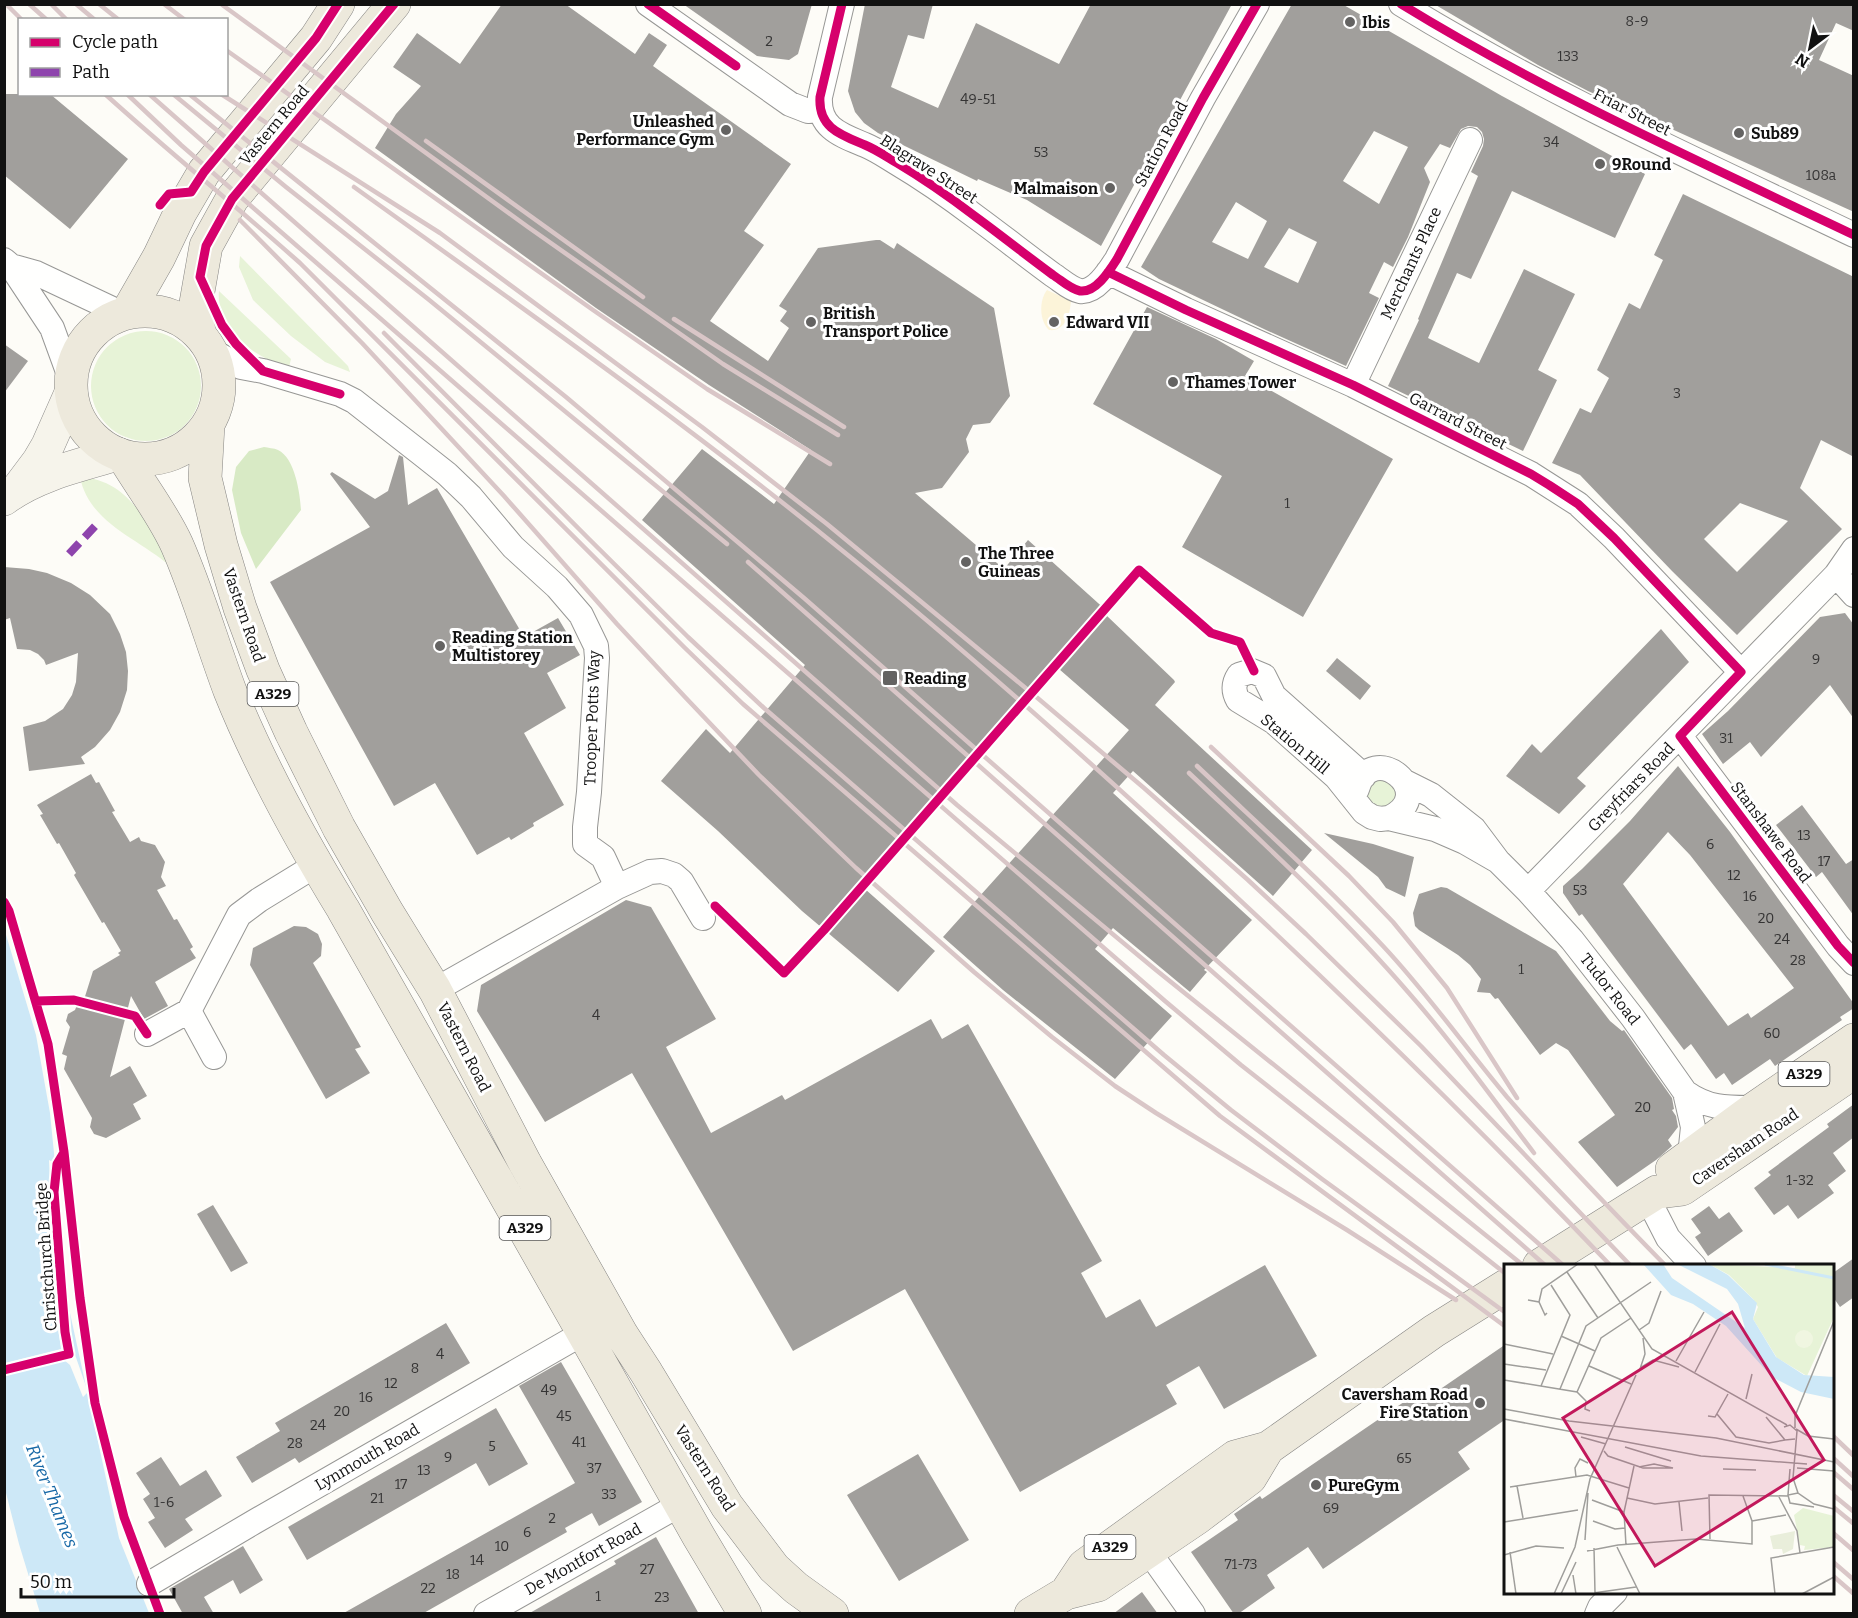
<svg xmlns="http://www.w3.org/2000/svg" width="1858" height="1618" font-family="Bitter,serif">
<rect width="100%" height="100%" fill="#fdfcf7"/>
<path fill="#e7f3d7" d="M240,256L348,366L350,372L325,362L291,336L253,300L239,267Z
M219,291L291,359L289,367C282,365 274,363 267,359C242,347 216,320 219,291Z
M91 386a55 55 0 1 1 110 0a55 55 0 1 1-110 0Z
M80,477C131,480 150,527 170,566C138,538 89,523 80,477Z
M1377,777L1395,782L1397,801L1381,810L1366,799L1367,786Z"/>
<path fill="#d8eac5" d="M264,447C268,448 274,448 278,450C295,458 300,493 301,510L256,569L241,533L232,490L236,467L249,451Z"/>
<path fill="#fcf4d9" d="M1047,290L1071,301C1070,314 1065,332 1049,330C1039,321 1039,300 1047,290Z"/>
<path fill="#cde8f7" d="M4,928L36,1035L50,1113L70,1313L119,1538L149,1613H40L19,1544L5,1489Z"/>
<path fill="#fdfcf7" d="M49,1160L58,1165L61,1189L59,1232L63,1294L72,1346L88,1392L83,1397L70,1365L64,1360L5,1376V1363L61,1349L55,1306Z"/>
<path fill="#a19f9c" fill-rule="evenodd" d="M502,4H565L635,54L649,33L667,45L653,66L791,164L744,231L764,245L710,321L768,361L789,328L780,321L787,311L779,306L818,248L876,240H880L894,249L897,243L994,308L1010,396L990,423L973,425L966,439L969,452L942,488L915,493L1004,569L1028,540L1108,612L1106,615L1174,680L1175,682L1155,705L1312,850L1273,896L1133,771L1113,793L1252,920L1204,970L1207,972L1190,992L1113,928L1095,949L1172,1016L1115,1079L1003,990L943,937L1129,730L1059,669L865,889L935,951L898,992L802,911L718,831L661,781L706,729L730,753L805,665L642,520L702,449L774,504L811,450L709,385L596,308L375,148L396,114L421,86L393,67L417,33L460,64Z
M683,4H812L798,54L789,60L757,56Z
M865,4H933L924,39L908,35L891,87L938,108L976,23L1059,64L1091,4H1232L1101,246L1027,200L978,179L977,181L878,133L864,123L855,112L848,91Z
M1292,4H1342L1502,96L1645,174L1615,238L1512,191L1471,279L1457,273L1428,338L1479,363L1524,269L1575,294L1538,370L1557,380L1523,451L1388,386L1419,320L1418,319L1478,176L1471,172L1483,146L1484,139L1482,132L1477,127L1468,126L1461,129L1450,148L1440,144L1424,168L1430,182L1408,237L1393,267L1384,262L1369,293L1379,298L1346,366L1266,330L1159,279L1141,267ZM1374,131L1408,147L1379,204L1343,181ZM1236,202L1267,221L1248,259L1212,242ZM1289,228L1317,242L1298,283L1264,267Z
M1434,4H1854V31L1836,23L1819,60L1854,76V212L1588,91L1538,65Z
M4,94H50L128,159L70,229L4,175Z
M1683,194L1854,277V457L1821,440L1800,488L1842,529L1737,635L1672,571L1580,475L1552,463L1580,408L1591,413L1609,378L1597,370L1629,303L1640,309L1663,260L1654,255ZM1740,503L1788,521L1737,572L1704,539Z
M1147,307L1216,339L1254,361L1245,376L1393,459L1303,617L1182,547L1222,476L1093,404Z
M4,344L28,361L4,393Z
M399,455L403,457L408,505L437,488L524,637L558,618L580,655L547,673L566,708L524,733L564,805L533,823L534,826L511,840L509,837L477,855L435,783L394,806L270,582L370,527L330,474L332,472L375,499L388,491Z
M4,567L29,569L47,573L71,583L90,595L110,614L120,634L126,652L128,671L127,690L120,712L110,730L95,747L81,757L85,764L29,771L23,727L45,721L63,709L72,695L76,682L78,653L46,665L44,660L38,654L30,650L17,649L10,618L4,620Z
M1845,613L1854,625V719L1830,685L1761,757L1750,742L1723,764L1702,734L1728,711L1820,617Z
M1661,629L1689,662L1577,778L1586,786L1559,814L1506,776L1532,744L1541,753Z
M1337,658L1371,686L1360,700L1326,671Z
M1678,766L1730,832L1854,1004V1008L1840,1017L1842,1020L1775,1066L1770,1059L1732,1085L1724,1073L1716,1079L1691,1044L1684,1050L1582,914L1579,916L1563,893V886L1582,869L1630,821ZM1668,832L1690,855L1794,988L1751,1018L1748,1013L1728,1026L1623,884Z
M91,774L96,783L99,782L115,811L112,812L130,842L139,837L141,841L155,845L165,862L161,877L166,886L157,890L174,920L177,919L193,947L190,949L196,958L155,982L168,1006L144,1019L131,996L110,1077L130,1066L147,1096L133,1104L141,1119L106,1138L94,1134L90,1127L92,1118L64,1069L67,1056L62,1054L70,1027L66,1021L68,1014L75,1010L77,1005L82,1006L93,971L120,955L118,953L121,951L104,922L102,923L74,875L76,873L59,843L57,844L40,815L43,814L37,805Z
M1802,805L1846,864L1854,859V916L1822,872L1816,877L1776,825Z
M1324,833L1373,844L1414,857L1405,897L1386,888L1378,877Z
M1441,887L1447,888L1556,951L1610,1021L1622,1031L1624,1030L1672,1098L1674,1109L1672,1110L1676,1116L1678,1127L1668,1140L1672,1146L1656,1160L1617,1187L1578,1142L1615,1115L1568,1050L1556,1043L1540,1055L1498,998L1495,999L1490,993L1477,992L1481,979L1470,965L1458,955L1419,930L1415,926L1413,913L1419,894Z
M626,900L651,907L716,1019L666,1047L711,1133L782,1095L785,1100L931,1019L942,1039L968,1024L1102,1261L1081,1273L1106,1318L1140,1299L1156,1327L1265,1265L1317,1356L1224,1409L1199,1366L1166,1385L1177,1404L1020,1492L905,1289L793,1351L632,1073L545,1122L477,1011L481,985Z
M294,926L306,927L318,934L322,944L321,956L313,963L361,1047L355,1049L370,1073L326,1099L250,965L253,948Z
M1854,1104V1137L1833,1153L1846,1171L1828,1185L1834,1193L1798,1219L1788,1205L1774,1215L1754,1188L1771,1175L1768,1172L1829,1127L1827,1124Z
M213,1205L248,1263L231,1272L197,1214Z
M1709,1206L1719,1219L1729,1212L1743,1231L1708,1256L1695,1237L1701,1233L1691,1219Z
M1854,1258V1297L1840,1307L1833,1297V1273Z
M446,1323L470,1363L299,1463L295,1458L252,1483L236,1457L280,1431L275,1423Z
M1506,1344V1419L1458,1452L1470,1469L1323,1569L1308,1547L1267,1575L1275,1588L1238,1614H1234L1191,1552L1238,1520L1234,1514L1260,1496L1262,1499L1417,1393L1423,1401Z
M561,1362L642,1502L599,1526L592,1513L565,1528L567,1532L422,1614H342L575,1483L519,1386Z
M496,1408L528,1464L489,1486L476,1463L307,1560L288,1527Z
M918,1454L969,1540L899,1581L847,1495Z
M161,1457L180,1486L206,1470L222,1496L185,1519L193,1530L165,1548L148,1522L155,1518L143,1499L150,1494L136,1473Z
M656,1537L699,1614H528L616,1564L614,1561Z
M243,1546L263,1580L240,1594L233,1580L204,1597L214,1614H183L169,1589Z
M1142,1592L1158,1614H1113Z"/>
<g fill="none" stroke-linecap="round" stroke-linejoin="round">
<defs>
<path id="minor" d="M648,4L790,104L808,111L820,110
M842,4L820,97C818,128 841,135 865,145C877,150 887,157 897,163C924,179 951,198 976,217C1002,236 1027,256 1053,275C1061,280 1070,289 1080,291C1096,293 1110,270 1117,259L1203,98L1257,4
M1401,4C1546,93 1701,162 1854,235
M4,260L11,266L52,328L71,380
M11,266L36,273L123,314
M1108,272L1186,310L1353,385L1531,474L1578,504L1614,538L1741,672
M212,351L241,367L263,371L340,394L354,401L423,455L447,474L471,497L513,547L557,587L581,615L596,646L597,658L589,792L585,827V844L603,857L617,887
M1353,385L1470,140
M1836,575L1854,595
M1680,736L1838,946L1854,963
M1364,776L1274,696L1264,676L1252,671L1239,675C1233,684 1233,691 1238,700L1274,722L1336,777L1364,812L1372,817L1380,819L1389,818L1435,829L1465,842L1498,861
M1405,782L1431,795L1474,829L1498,861L1528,891L1572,940L1633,1018L1685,1092L1693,1127L1690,1156
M1357,789C1371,738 1441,793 1389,818
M1528,891L1836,575L1854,549
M435,990L617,887L650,872L662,871L674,875L681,881L703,918
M189,1011L214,1057
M147,1034L189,1011L239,915L259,900L316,865
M1685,1092C1709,1109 1727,1108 1755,1108
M1647,1197L1668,1238L1694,1266
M1149,1552L1193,1614
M149,1584L254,1522L585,1332
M486,1614L681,1504
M1597,1614L1600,1607L1615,1592"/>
<path id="secondary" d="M17,490L38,462L48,445L71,393
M4,499C36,475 80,465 118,454"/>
<path id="primary" d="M71 385a74 74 0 1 1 148 0a74 74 0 1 1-148 0Z
M127,313L159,257L180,213L204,172L316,38L338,4
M199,333L196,303L206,246L232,199L394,4
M208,425L205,478L221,545L240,608L263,670L291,732L339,828L387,912L435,990L525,1163L622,1335L646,1372L727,1506L774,1568L796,1588L832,1614
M123,456C141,486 163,514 177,545C198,593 212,643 230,691C260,766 301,840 343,909L699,1537L745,1614
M1672,1169L1755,1108L1854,1040
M1539,1266L1657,1192L1682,1189L1854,1072
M1066,1593L1084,1566L1235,1457L1268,1448L1434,1331L1506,1286
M1031,1614L1066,1593L1098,1585L1197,1518L1250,1478L1268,1448"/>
</defs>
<use href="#minor" stroke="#979795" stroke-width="26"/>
<use href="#secondary" stroke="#8e8d8b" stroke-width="34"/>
<use href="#primary" stroke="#858482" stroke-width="34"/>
<use href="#minor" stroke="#fffffe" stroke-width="24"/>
<use href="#secondary" stroke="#f6f4eb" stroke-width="33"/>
<use href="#primary" stroke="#ede9dc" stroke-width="33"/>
<path stroke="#d9c6c7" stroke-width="4.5" d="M6,4L22,20
M29,4L47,20
M51,4L67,20
M76,4L95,20
M99,4L119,20
M164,4L185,20
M221,4L528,227L723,364L838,435
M226,50L593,310L707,389L830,464
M105,94C169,152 236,206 300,263L685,648L743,704L1220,1116L1506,1327
M127,94L181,145L1165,1001L1241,1065L1506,1274
M149,94L957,805L1156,970L1524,1266
M173,94L286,187L428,299L727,544
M189,94L566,397L804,598L1564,1266
M221,94L440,233L702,427L827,524L1034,695L1144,788L1248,880L1306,934L1421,1046L1631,1266
M426,141L643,297
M354,187C521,307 690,426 849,556C957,643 1061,736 1163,829C1317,970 1467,1115 1611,1266
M240,220L362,343L504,496L617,624L685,697L759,775L856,868L974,972L1052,1037L1115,1086L1156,1113L1347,1230L1456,1300
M674,319L844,427
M384,333L589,539L688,637L764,708L1164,1055L1231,1110L1322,1179L1506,1313
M748,562L1546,1266
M1211,747L1349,876L1393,922L1447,988L1517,1098
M1197,766C1259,825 1324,883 1383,946C1428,994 1465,1047 1507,1097C1558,1155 1612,1211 1666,1266
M1189,773C1264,844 1341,914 1408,992C1453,1043 1493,1099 1534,1153
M1832,1435L1854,1456
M1832,1457L1854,1477
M1832,1471L1854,1490
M1832,1494L1854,1512
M1832,1506L1854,1524
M1832,1532L1854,1551
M1832,1561L1854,1580
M1832,1575L1854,1594"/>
<path stroke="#8e44ad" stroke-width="8" stroke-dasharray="15 8" stroke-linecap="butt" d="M69,554L98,523"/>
<defs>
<path id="cycleway" d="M648,4L736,66
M842,4L820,97C818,128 841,135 865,145C877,150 887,157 897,163C924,179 951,198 976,217C1002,236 1027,256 1053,275C1061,280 1070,289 1080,291C1096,293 1110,270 1117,259L1203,98L1257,4
M1401,4C1546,93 1701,162 1854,235
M160,205L169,194L191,192L204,172L316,38L338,4
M1108,272L1186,310L1353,385L1531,474L1549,485L1578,504L1614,538L1741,672L1680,736L1838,946L1854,963
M340,394L263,371L236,344L222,325L200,277L206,246L232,199L394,4
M4,902L9,911L48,1044L64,1152L80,1298L95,1403L124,1517L160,1614
M715,906L784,973L824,930L1139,570L1211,633L1240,642L1254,671
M36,1001L74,1000L135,1016L147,1034
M4,1370L69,1354L65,1332L54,1192L57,1164L63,1154"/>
</defs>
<use href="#cycleway" stroke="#fff" stroke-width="13"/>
<use href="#cycleway" stroke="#d6006c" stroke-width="9"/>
</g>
<g fill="#646362" stroke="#fff" stroke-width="2">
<circle cx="1350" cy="22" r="6"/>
<circle cx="726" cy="130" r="6"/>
<circle cx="1739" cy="133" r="6"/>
<circle cx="1600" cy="164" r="6"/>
<circle cx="1110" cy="188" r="6"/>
<circle cx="811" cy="322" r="6"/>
<circle cx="1054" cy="322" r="6"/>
<circle cx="1173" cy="382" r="6"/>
<circle cx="966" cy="562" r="6"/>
<circle cx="440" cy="646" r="6"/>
<rect x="882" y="670" width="16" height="16" rx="3"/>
<circle cx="1480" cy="1403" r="6"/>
<circle cx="1316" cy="1485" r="6"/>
</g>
<g text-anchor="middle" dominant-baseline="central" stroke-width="6" stroke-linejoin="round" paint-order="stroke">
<g font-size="14" fill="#353434">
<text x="1637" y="21">8-9</text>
<text x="769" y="41">2</text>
<text x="1568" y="56">133</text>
<text x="978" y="99">49-51</text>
<text x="1551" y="142">34</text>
<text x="1041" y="152">53</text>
<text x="1821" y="175">108a</text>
<text x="1677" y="393">3</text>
<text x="1287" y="503">1</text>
<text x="1816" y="659">9</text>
<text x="1726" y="738">31</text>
<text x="1804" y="835">13</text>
<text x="1710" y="844">6</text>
<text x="1824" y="861">17</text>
<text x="1734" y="875">12</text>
<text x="1580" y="890">53</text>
<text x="1750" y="896">16</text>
<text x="1766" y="918">20</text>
<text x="1782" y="939">24</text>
<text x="1798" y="960">28</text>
<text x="1521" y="969">1</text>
<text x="596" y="1015">4</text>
<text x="1772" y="1033">60</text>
<text x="1643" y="1107">20</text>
<text x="1800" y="1180">1-32</text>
<text x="440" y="1354">4</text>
<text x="415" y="1368">8</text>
<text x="391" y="1383">12</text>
<text x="549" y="1390">49</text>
<text x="366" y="1397">16</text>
<text x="342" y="1411">20</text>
<text x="564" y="1416">45</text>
<text x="318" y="1425">24</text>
<text x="579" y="1442">41</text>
<text x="295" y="1443">28</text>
<text x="492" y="1446">5</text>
<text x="448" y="1457">9</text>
<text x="1404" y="1458">65</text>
<text x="594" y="1468">37</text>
<text x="424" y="1470">13</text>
<text x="401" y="1484">17</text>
<text x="609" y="1494">33</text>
<text x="377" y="1498">21</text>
<text x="164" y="1502">1-6</text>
<text x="1331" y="1508">69</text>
<text x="552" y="1518">2</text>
<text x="527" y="1532">6</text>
<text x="502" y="1546">10</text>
<text x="477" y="1560">14</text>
<text x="1241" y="1564">71-73</text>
<text x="647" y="1569">27</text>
<text x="453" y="1574">18</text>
<text x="428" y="1588">22</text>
<text x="598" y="1596">1</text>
<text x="662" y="1597">23</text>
</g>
<g fill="#fff" stroke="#585858" stroke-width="1.5">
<rect x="247.5" y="682" width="51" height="24" rx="4.5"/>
<rect x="1778.5" y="1062" width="51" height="24" rx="4.5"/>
<rect x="499.5" y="1216" width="51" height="24" rx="4.5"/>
<rect x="1084.5" y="1535" width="51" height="24" rx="4.5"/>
</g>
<g font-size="15" font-weight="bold" fill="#111">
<text x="273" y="694">A329</text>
<text x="1804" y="1074">A329</text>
<text x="525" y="1228">A329</text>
<text x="1110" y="1547">A329</text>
</g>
<g font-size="16" font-weight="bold" fill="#111" stroke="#fff" text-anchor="start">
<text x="1362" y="22">Ibis</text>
<text x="714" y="121" text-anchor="end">Unleashed<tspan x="714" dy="18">Performance Gym</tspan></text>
<text x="1751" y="133">Sub89</text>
<text x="1612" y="164">9Round</text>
<text x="1098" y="188" text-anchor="end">Malmaison</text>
<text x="823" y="313">British<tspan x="823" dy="18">Transport Police</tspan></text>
<text x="1066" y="322">Edward VII</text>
<text x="1185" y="382">Thames Tower</text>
<text x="978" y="553">The Three<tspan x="978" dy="18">Guineas</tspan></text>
<text x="452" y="637">Reading Station<tspan x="452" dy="18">Multistorey</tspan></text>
<text x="904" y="678">Reading</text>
<text x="1468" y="1394" text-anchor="end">Caversham Road<tspan x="1468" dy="18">Fire Station</tspan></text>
<text x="1328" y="1485">PureGym</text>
</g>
<g font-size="16" fill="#111" stroke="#fff">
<text transform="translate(1632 112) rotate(27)">Friar Street</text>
<text transform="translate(274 125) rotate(-50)">Vastern Road</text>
<text transform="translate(1161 144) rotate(-62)">Station Road</text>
<text transform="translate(929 169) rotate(33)">Blagrave Street</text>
<text transform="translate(1411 263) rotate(-65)">Merchants Place</text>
<text transform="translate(1458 421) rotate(27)">Garrard Street</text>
<text transform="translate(244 615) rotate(71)">Vastern Road</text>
<text transform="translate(592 718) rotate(-88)">Trooper Potts Way</text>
<text transform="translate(1295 744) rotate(40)">Station Hill</text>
<text transform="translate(1631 787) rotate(-46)">Greyfriars Road</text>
<text transform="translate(1771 832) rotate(53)">Stanshawe Road</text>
<text transform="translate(1610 989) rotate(52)">Tudor Road</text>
<text transform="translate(464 1047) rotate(63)">Vastern Road</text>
<text transform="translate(1745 1147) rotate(-34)">Caversham Road</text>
<text transform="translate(46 1257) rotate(-94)">Christchurch Bridge</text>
<text transform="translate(367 1457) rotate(-30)">Lynmouth Road</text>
<text transform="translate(705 1468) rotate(58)">Vastern Road</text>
<text transform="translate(583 1559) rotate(-29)">De Montfort Road</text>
</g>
<g font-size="18" font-style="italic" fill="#1768a6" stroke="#fff">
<text transform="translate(52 1496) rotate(68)">River Thames</text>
</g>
</g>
<g transform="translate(1504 1264)">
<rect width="330" height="330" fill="#fdfcf7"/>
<path d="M205,0L291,4V0H330V53L303,112L273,94L249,55L254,43L249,35L225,11ZM299,244L330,252V283L300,286L301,282L296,281L290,251Z" fill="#e7f3d7"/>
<path d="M291,267L289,285L279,290L278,285H269L266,272Z" fill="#e9eedb"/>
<path d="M291 75a9 9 0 1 1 18 0a9 9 0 1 1-18 0Z" fill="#f0f6e1"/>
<path d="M139,0H159L168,14L241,64L234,40L223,25L173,0H205L224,11L253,39L249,55L272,93L300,111L330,113V135L297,128L268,113L222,62L189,40L167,31Z" fill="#cde8f7"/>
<path fill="none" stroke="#cde8f7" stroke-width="3" d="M261,0L330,14"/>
<path fill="none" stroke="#9f9e9b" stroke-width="1.5" d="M90,0L148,85L283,161M63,8L94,54M24,36L35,38L41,51L43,49M35,38L38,25L74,0M135,66L145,59L157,27M57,72L91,87M0,80L49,90M172,97L200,48M0,100L42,106M85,102L127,120M136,104L149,96L175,103M136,105L141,90L139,74M191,108L216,60M0,116L73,128L82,137L81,145L86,147M37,122L66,51L47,21M56,125L82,62L147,18M73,128L97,74L127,54M242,135L248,110M0,145L65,157L212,174L330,198M213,150L232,173L265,179L281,176M204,152L211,153L224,130M262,153L281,176L291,175M0,155L197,192L303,200M280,163L286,161L293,167L289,214L294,229L310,240L330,245M291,164V152L330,57M292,165L304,172L330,175M77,173L102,180M121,183L167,197M100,187L104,192L139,204H169L150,200L135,203M293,204L330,207M219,205L252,206M72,213L71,204L76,195L84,199M13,222L19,254M6,223L83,211L125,224M294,229L284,231L286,239L310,243M284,231L286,205M275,233L293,267L296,289M123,234L151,240L204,234M88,236L120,248M175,238L178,267M89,257L111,265L121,264M248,257L282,251M0,258L74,246M206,275L205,231L284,232M81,276L84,229M122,281L120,248L130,202M113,283L136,330M90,284L91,329M83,287L114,281L192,275L248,280V257L239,232M6,288L12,330M0,291L32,282L60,284M69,311L72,330M50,330L71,283L86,215L132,111M57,330L72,298M82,330L132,323M271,330L267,294L330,283M298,330L330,313"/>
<path fill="#c2185b" fill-opacity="0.15" stroke="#c2185b" stroke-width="3" d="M228,48L320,196L151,302L59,154Z"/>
<rect width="330" height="330" fill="none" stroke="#111" stroke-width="3"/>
</g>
<rect width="1858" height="1618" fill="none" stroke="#111111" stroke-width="12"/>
<rect x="18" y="18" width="210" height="78" fill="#ffffff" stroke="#a0a0a0" stroke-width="1.5"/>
<rect x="30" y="38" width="30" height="9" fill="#d6006c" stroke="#a0a0a0" stroke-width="1.5"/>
<text x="72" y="48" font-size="18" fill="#111111">Cycle path</text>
<rect x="30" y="68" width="30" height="9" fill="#8e44ad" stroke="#a0a0a0" stroke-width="1.5"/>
<text x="72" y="78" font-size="18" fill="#111111">Path</text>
<g transform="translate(1810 48) rotate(212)" stroke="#ffffff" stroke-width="4.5" paint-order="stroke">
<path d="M0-4.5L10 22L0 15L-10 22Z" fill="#111111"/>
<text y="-9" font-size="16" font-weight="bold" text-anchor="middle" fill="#111111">N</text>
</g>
<path d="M21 1588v9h153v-9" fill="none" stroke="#111111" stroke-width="3"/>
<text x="30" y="1588" font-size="18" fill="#111111" stroke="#ffffff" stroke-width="4.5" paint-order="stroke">50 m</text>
</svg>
